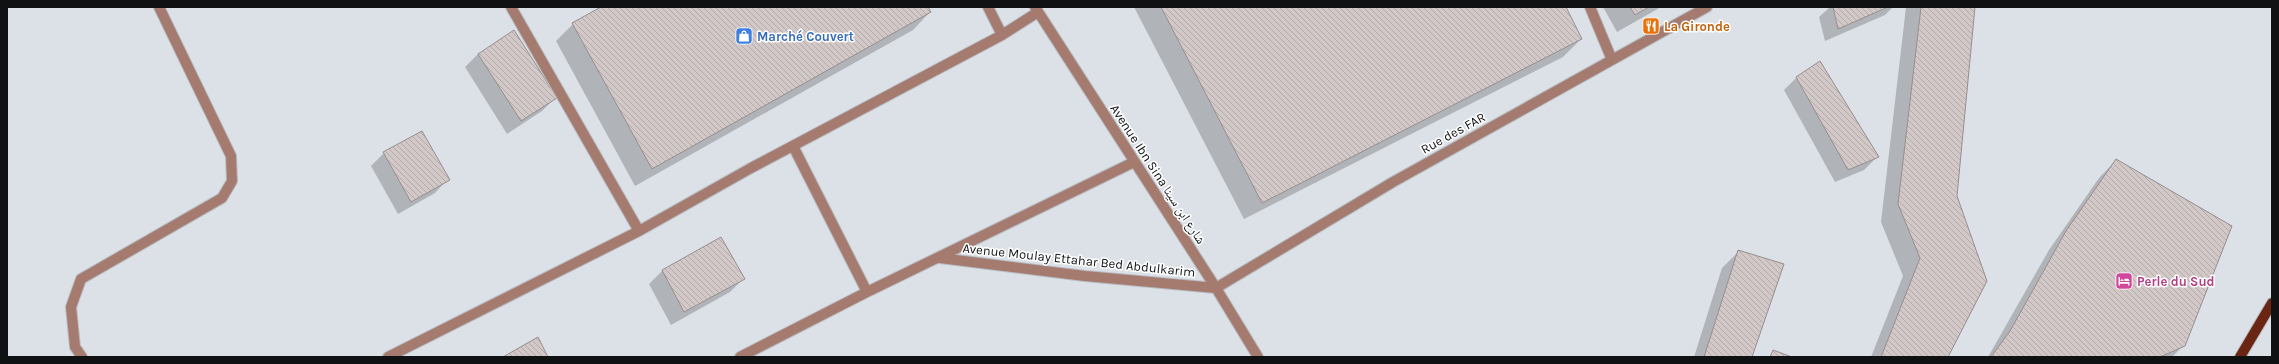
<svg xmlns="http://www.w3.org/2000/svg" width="2279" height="364" font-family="Karla,'Noto Naskh Arabic',sans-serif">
<defs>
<pattern id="building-back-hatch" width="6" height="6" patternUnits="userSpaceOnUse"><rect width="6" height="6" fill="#d2c8c7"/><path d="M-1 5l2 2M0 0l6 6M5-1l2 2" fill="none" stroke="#b3abaa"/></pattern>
</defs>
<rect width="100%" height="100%" fill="#dce1e7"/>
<path fill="#0003" d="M603,7H927L930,12L913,30L635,186L556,41L573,24Z
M1134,7H1565L1581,39L1563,57L1244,219Z
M1603,7H1661L1617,32Z
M1830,7H1893L1885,15L1825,41L1819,17Z
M1906,7H1974L1956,196L1947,357H1871L1903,276L1881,222Z
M478,54L555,98L542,111L507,134L465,67Z
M1797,77L1877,157L1864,170L1835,182L1784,90Z
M384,153L448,179L435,193L398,214L371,166Z
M2116,160L2184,345L2172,357H1988L2049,250L2099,178Z
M721,239L743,279L730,292L671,325L649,284L662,271Z
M1738,252L1750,357H1694L1722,268Z"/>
<path fill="url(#building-back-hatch)" stroke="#978e8e" d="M601,7H928L931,12L652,169L572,23Z
M1161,7H1566L1582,39L1262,203Z
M1630,7H1649L1635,15Z
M1833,7H1888L1838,29Z
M1921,7H1975L1957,196L1987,281L1948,357H1881L1920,258L1898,204Z
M514,30L557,98L521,121L478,54Z
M1820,61L1879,157L1848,170L1796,77Z
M422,131L450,180L411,202L383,152Z
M2116,159L2232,226L2185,346L2160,357H1991L2010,331L2066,231Z
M721,237L745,279L684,312L662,270Z
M1738,250L1784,264L1752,357H1704Z
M538,337L548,357H503Z
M1773,350L1792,357H1770Z"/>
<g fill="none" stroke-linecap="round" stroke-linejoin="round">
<defs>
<path id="minor" d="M511,7L639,231
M988,7L1002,35
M1035,7L1216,288L1258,357
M1590,7L1612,60
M793,146L867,292
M940,258L1085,276L1216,288L1393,182L1707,7
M82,357L75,347L71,307L81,279L222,198L232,181L231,156L159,7
M388,357L639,231L751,168L1002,35L1038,12
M740,357L867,292L1134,162"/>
<path id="major" d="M2240,357L2272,303"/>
</defs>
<use href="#minor" stroke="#b7bcc1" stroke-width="12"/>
<use href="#major" stroke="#b7bcc1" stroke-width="12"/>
<use href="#minor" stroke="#a57b70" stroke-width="10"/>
<use href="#major" stroke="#6b2613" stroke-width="10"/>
</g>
<defs>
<symbol id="restaurant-square" viewBox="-11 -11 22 22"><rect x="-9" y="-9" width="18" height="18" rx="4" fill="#e8710a" stroke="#fff"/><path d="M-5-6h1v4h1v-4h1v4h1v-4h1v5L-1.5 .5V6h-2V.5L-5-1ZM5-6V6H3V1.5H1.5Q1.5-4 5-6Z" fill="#fff"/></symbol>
<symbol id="shop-square" viewBox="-11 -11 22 22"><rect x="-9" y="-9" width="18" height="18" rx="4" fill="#3f7fe0" stroke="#fff"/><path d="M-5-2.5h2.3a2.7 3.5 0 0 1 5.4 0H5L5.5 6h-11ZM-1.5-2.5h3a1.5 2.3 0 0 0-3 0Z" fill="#fff"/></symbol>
<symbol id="hotel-square" viewBox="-11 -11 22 22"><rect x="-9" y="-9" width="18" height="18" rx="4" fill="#d1479c" stroke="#fff"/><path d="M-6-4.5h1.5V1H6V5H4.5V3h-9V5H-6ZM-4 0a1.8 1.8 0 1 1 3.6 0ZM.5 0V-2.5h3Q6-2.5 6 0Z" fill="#fff"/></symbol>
</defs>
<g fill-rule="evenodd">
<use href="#restaurant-square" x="1641" y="16" width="20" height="20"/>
<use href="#shop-square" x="734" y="26" width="20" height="20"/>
<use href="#hotel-square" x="2114" y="271" width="20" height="20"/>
</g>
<g text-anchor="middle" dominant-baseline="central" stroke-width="3" stroke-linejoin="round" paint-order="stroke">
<g font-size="13" font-weight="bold" fill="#c56008" stroke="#fff" text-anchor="start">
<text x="1664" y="26">La Gironde</text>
</g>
<g font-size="13" font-weight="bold" fill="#366cbe" stroke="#fff" text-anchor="start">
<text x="757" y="36">Marché Couvert</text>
</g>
<g font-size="13" fill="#0f1113" stroke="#fff">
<text transform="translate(1453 133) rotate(-29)">Rue des FAR</text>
<text transform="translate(1158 174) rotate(57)">Avenue Ibn Sina شارع ابن سينا</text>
<text transform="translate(1079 260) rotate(6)">Avenue Moulay Ettahar Bed Abdulkarim</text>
</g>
<g font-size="13" font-weight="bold" fill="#b23c85" stroke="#fff" text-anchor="start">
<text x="2137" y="281">Perle du Sud</text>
</g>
</g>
<rect width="2279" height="364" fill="none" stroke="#0f1113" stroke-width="16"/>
</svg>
